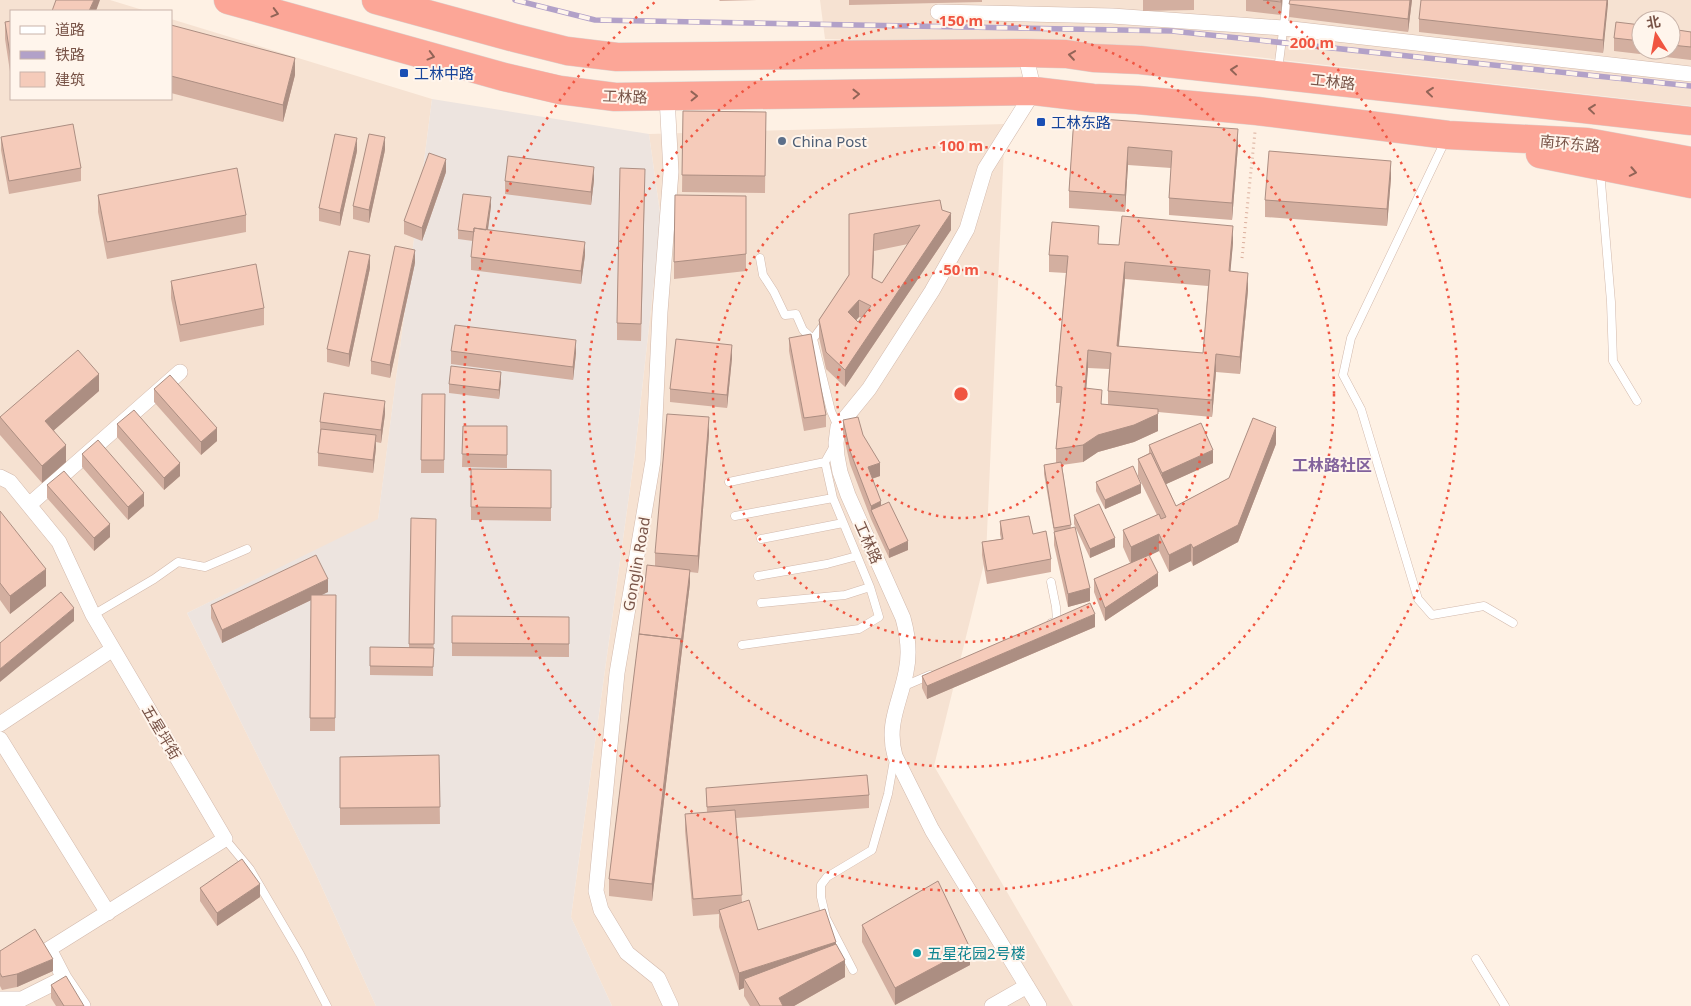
<svg xmlns="http://www.w3.org/2000/svg" width="1691" height="1006" font-family="'Noto Sans','Noto Sans SC',sans-serif">
<rect width="100%" height="100%" fill="#fef1e4"/>
<path fill="#f6e2d2" fill-rule="evenodd" d="M0,0H110L146,11H11V99H171V19L432,99L378,520L187,613L315,872L376,1006H0Z
M820,0H1691V106L1202,51L825,39ZM1641,20H1671V50H1641Z
M1005,124L986,556L934,766L1073,1006H612L571,917L635,452L661,220L649,134Z"/>
<path fill="#ede4df" d="M432,99L649,134L661,220L635,452L571,917L612,1006H376L315,872L187,613L378,519Z"/>
<g fill="none" stroke-linecap="round" stroke-linejoin="round">
<defs>
<path id="lane" d="M1278,70L1287,0
M1446,139L1351,338L1343,375L1361,409L1418,599L1432,615L1484,606L1513,623
M1600,170L1611,302L1613,361L1637,401
M760,258L763,275L774,292L785,315L796,314L803,330L813,339
M824,324L813,339L831,411L838,427
M729,482L825,462
M735,516L833,498
M761,539L843,523
M758,576L827,564L857,556
M761,603L845,595L870,587
M93,615L154,579L178,562L205,567L247,549
M1051,623L1057,621L1056,607L1051,582
M742,645L859,629L879,617L870,587L833,498L825,462L834,446
M902,687L930,675
M225,839L250,869L300,954L327,1006
M1476,959L1505,1006
M853,970L826,918L821,897V885L827,877L872,850L888,794L894,760"/>
<path id="street" d="M938,12L1112,16L1283,28L1691,74
M1025,53L1034,91L985,169L967,229L932,291L869,389L838,427L836,443L837,456L840,472L848,495L903,618C908,636 910,654 906,672C900,703 886,724 895,756L932,830L1039,1006
M667,97L671,172L660,312L653,461L617,673L596,891L601,910L627,953L658,978L671,1006
M0,477L10,482L59,542L93,615L225,839L49,949L64,978L83,1006
M29,505L180,372
M0,724L113,649
M0,739L108,913
M0,999H22L64,978
M992,1006L1027,986"/>
<path id="highway" d="M228,0L504,77L560,90L615,97L1034,91L1093,98L1137,100L1257,111L1448,135L1587,142L1691,161
M376,0L515,38L567,51L617,57L1025,53L1066,54L1093,58L1140,60L1691,121
M1540,154L1691,184"/>
</defs>
<use href="#lane" stroke="#d2b9ac" stroke-width="9"/>
<use href="#street" stroke="#d2b9ac" stroke-width="16"/>
<use href="#highway" stroke="#dcd2cf" stroke-width="29"/>
<path stroke="#daae9c" stroke-width="3" stroke-dasharray="1 4" stroke-linecap="butt" d="M1242,258L1255,132"/>
<use href="#lane" stroke="#fff" stroke-width="8"/>
<use href="#street" stroke="#fff" stroke-width="15"/>
<use href="#highway" stroke="#fca697" stroke-width="28"/>
<defs>
<path id="rail" d="M515,0L595,20L1172,31L1691,86"/>
</defs>
<use href="#rail" stroke="#b2a1c8" stroke-width="5.5"/>
<use href="#rail" stroke="#fff5ec" stroke-width="4" stroke-dasharray="11" stroke-linecap="butt"/>
</g>
<path fill="#d3afa0" fill-rule="evenodd" d="M719,0H757L720,1Z
M849,0H982V2L849,5Z
M1143,0H1194V10L1143,11Z
M1246,0H1282L1281,15L1246,11Z
M1290,0H1412L1408,32L1289,17Z
M1608,0L1603,53L1419,32V19Z
M11,21V78L5,39V22Z
M171,25L295,75L283,122L171,93Z
M1641,25V50H1671V29L1691,32V60L1614,51V38Z
M683,111L766,112L765,193L682,192Z
M1074,117L1238,146L1232,220L1169,215V198L1171,168L1128,165L1125,212L1069,208V191Z
M1,137L81,168V181L9,194L1,150Z
M385,150L369,223L353,219V206Z
M357,151L340,226L319,221V208Z
M446,172L422,241L404,234V221Z
M1391,178L1387,226L1265,217V200Z
M594,180L591,205L505,194V181Z
M645,186L641,341L617,340V323Z
M98,195L246,215V232L107,259L98,212Z
M746,196V271L674,279V262Z
M491,206L488,230L585,255L581,284L471,270V257L473,241L458,239V230Z
M942,210L951,230L845,387L826,369L819,337V320L849,275V214ZM908,244L882,283L873,278L874,251ZM859,317L862,318L858,322L856,320Z
M1233,243L1230,271L1248,290L1240,374L1216,372L1212,417L1158,412V431L1134,442L1098,452L1083,462L1062,465L1071,528L1090,601L1068,607L1054,545V532L1044,474V465L1056,463V449L1060,403H1056V386L1066,273L1049,272V255L1099,244L1119,245ZM1125,279L1208,286L1203,353L1119,346ZM1088,368L1109,369L1108,391V404H1102L1086,388Z
M415,263L390,378L371,374V361Z
M370,268L349,367L327,362V349Z
M171,281L264,308V325L180,342L171,298Z
M789,338L826,415V427L804,431L789,351Z
M451,351L576,353L573,380L451,364Z
M732,358L727,408L670,402V389Z
M501,381L499,399L449,393V384Z
M154,389L217,441L201,455L154,402Z
M99,391L54,430L66,462L42,483L0,435V417Z
M422,394H445L444,473H421Z
M385,414L381,443L376,442V448L373,473L318,466V453L320,435V422Z
M843,420L863,435L880,476L872,479L881,506L908,550L889,558L871,519L850,464L843,433Z
M117,424L180,476L164,490L117,437Z
M463,426H507V468L462,467Z
M709,434L698,573L690,572V583L652,901L609,896V879L639,634L655,566V553Z
M1276,444L1238,542L1193,566L1191,561L1169,572L1159,551L1149,556L1158,586L1105,621L1094,592V579L1130,563L1123,547V530L1157,515L1138,476V459L1149,453V445L1213,463L1166,484L1176,506L1229,478Z
M82,454L144,506L128,520L82,467Z
M551,470V521L471,520V507Z
M1096,482L1141,493L1105,509L1096,491Z
M47,485L110,537L94,551L47,498Z
M0,511L46,586L10,614L0,600Z
M1074,515L1115,547L1090,558L1074,524Z
M411,518L436,519L433,676L370,675V647L409,648Z
M1000,521L1033,534L1051,559V572L987,584L982,555V542L1001,539L1000,534Z
M328,592L321,595H336L335,731H310L311,600L222,643L211,618V605Z
M452,616L569,617V657L452,656Z
M1095,627L927,699L922,688V676Z
M439,755L440,824L340,825V757Z
M706,788L869,795V808L736,818L742,902L758,930L836,945L845,977L794,1006H750L744,996V988L739,990L719,927V914L693,916L685,831V814L707,813Z
M200,888L260,897L217,926L200,901Z
M862,925L970,965L895,1005L862,942Z
M0,951L53,971L17,987L2,990L0,986Z
M51,985L84,1006H56L51,998Z"/>
<path fill="#ac8e82" d="M94,0H100L96,11H89Z
M1281,0H1282L1281,15Z
M1410,0H1412L1408,32V19Z
M1607,0H1608V4L1603,53V40Z
M295,58V75L283,122V105Z
M1238,129V146L1232,220V203Z
M385,137V150L369,223V210Z
M357,138V151L340,226V213Z
M1128,147V165L1125,212V195Z
M446,159V172L422,241V228Z
M1391,161V178L1387,226V209Z
M594,167V180L591,205V192Z
M491,197V206L486,242V234Z
M951,213V230L845,387V370Z
M1233,226V243L1229,288V271Z
M874,234V251L872,295V278Z
M585,242V255L581,284V271Z
M415,250V263L390,378V365Z
M370,255V268L349,367V354Z
M1125,262V279L1117,363V346Z
M1248,273V290L1240,374V357Z
M859,300V317L848,329V312Z
M576,340V353L573,380V367Z
M732,345V358L727,408V395Z
M1088,350V368L1085,405V388Z
M1216,354V372L1212,417V400Z
M501,372V381L499,399V390Z
M99,374V391L45,438V421Z
M385,401V414L381,443V430Z
M1158,409V431L1134,442L1098,452L1083,462V445L1098,435Z
M709,417V434L698,573V556Z
M1276,427V444L1238,542L1193,566V548Z
M217,428V441L201,455V442Z
M376,435V448L373,473V460Z
M66,445V462L42,483V466Z
M1213,450V463L1162,486V473Z
M180,463V476L164,490V478Z
M880,463V476L868,480V467Z
M1141,484V493L1105,509V500Z
M144,493V506L128,520V507Z
M881,501V514L871,510V506Z
M110,524V537L94,551V538Z
M1159,534V551L1131,564V547Z
M1115,538V547L1090,558V549Z
M908,541V550L889,558V550Z
M1191,544V561L1169,572V555Z
M46,569V586L10,614V596Z
M690,570V583L652,901V884Z
M1158,573V586L1105,621V608Z
M328,579V592L222,643V630Z
M1090,588V601L1068,607V594Z
M74,608V621L0,682V669Z
M1095,614V627L927,699V686Z
M260,884V897L217,926V913Z
M836,942V959L744,979V988L739,990V973Z
M970,948V965L895,1005V988Z
M53,959V971L17,987V974Z
M845,960V977L794,1006H779V998Z"/>
<path fill="#f5cbba" stroke="#ac8e82" fill-rule="evenodd" d="M56,0H94L89,11H52Z
M1263,0H1281V2Z
M1290,0H1410L1408,19L1289,4Z
M1421,0H1607L1603,40L1419,19Z
M11,21V61L5,22Z
M1616,22L1641,25V41L1614,38Z
M171,25L295,58L283,105L171,76Z
M1671,29L1691,32V47L1671,45Z
M683,111L766,112L765,176L682,175Z
M1074,117L1238,129L1232,203L1169,198L1172,151L1128,147L1125,195L1069,191Z
M73,124L81,168L9,181L1,137Z
M335,134L357,138L340,213L319,208Z
M369,134L385,137L369,210L353,206Z
M1269,151L1391,161L1387,209L1265,200Z
M429,153L446,159L422,228L404,221Z
M508,156L594,167L591,192L505,181Z
M237,168L246,215L107,242L98,195Z
M620,168L645,169L641,324L617,323Z
M463,194L491,197L486,230L474,228V232L458,230Z
M675,195L746,196V254L674,262Z
M940,200L942,210L951,213L845,370L826,352L819,320L849,275V214ZM920,225L882,283L872,278L874,234ZM859,300L871,306L858,322L848,312Z
M1122,216L1233,226L1229,271L1248,273L1240,357L1216,354L1212,400L1108,391L1111,353L1088,350L1085,388L1102,390L1101,404L1158,409V414L1134,425L1098,435L1083,445L1056,449L1062,387L1056,386L1068,256L1049,255L1052,222L1099,226L1098,244L1119,245ZM1125,262L1210,270L1203,353L1117,346Z
M474,228L585,242L581,271L471,257Z
M395,246L415,250L390,365L371,361Z
M349,251L370,255L349,354L327,349Z
M256,264L264,308L180,325L171,281Z
M455,325L576,340L573,367L451,351Z
M811,334L826,415L804,418L789,338Z
M676,339L732,345L727,395L670,389Z
M78,350L99,374L45,421L66,445L42,466L0,417Z
M451,366L501,372L499,390L449,384Z
M170,375L217,428L201,442L154,389Z
M324,393L385,401L381,430L320,422Z
M422,394H445L444,460H421Z
M134,410L180,463L164,478L117,424Z
M667,414L709,417L698,556L655,553Z
M858,417L863,435L880,463L868,467L881,501L871,506L850,451L843,420Z
M1253,418L1276,427L1238,525L1193,548L1191,544L1169,555L1159,534L1131,547L1123,530L1159,514L1161,519L1166,517L1138,459L1151,453L1176,506L1229,478Z
M1201,423L1213,450L1162,473L1149,445Z
M463,426H507V455L462,454Z
M321,429L376,435L373,460L318,453Z
M98,440L144,493L128,507L82,454Z
M1061,462L1071,525L1054,528L1044,465Z
M1133,466L1141,484L1105,500L1096,482Z
M471,469L551,470V508L471,507Z
M64,471L110,524L94,538L47,485Z
M889,502L908,541L889,550L871,510Z
M1099,504L1115,538L1090,549L1074,515Z
M0,511L46,569L10,596L0,583Z
M1029,516L1033,534L1046,531L1051,559L987,571L982,542L1003,539L1000,521Z
M411,518L436,519L434,644H409Z
M1075,527L1090,588L1068,594L1054,532Z
M316,555L328,579L222,630L211,605Z
M1149,555L1158,573L1105,608L1094,579Z
M647,565L690,570L681,643V639L639,634Z
M61,592L74,608L0,669V643Z
M311,595H336L335,718H310Z
M1090,603L1095,614L927,686L922,676Z
M452,616L569,617V644L452,643Z
M639,634L681,639L652,884L609,879Z
M370,647L434,648L433,667L370,666Z
M439,755L440,807L340,808V757Z
M867,775L869,795L707,807L706,788Z
M735,810L742,895L693,899L685,814Z
M242,859L260,884L217,913L200,888Z
M938,881L970,948L895,988L862,925Z
M749,900L758,930L825,909L836,942L739,973L719,910Z
M35,929L53,959L17,974L2,977L0,973V951Z
M836,944L845,960L779,998L783,1006H760L744,979Z
M66,976L84,1006H64L51,985Z"/>
<defs><path id="oneway-chevron" d="M-2-3.5L2.5 0L-2 3.5" fill="none" stroke-width="1.6" stroke-linecap="round" stroke-linejoin="round" transform="scale(1.25)"/></defs>
<g stroke="#926457">
<use href="#oneway-chevron" transform="translate(275 13) rotate(15)"/>
<use href="#oneway-chevron" transform="translate(1072 55) rotate(-172)"/>
<use href="#oneway-chevron" transform="translate(431 56) rotate(15)"/>
<use href="#oneway-chevron" transform="translate(1234 70) rotate(-174)"/>
<use href="#oneway-chevron" transform="translate(1430 92) rotate(-174)"/>
<use href="#oneway-chevron" transform="translate(856 94) rotate(-1)"/>
<use href="#oneway-chevron" transform="translate(694 96) rotate(-1)"/>
<use href="#oneway-chevron" transform="translate(1592 109) rotate(-174)"/>
<use href="#oneway-chevron" transform="translate(1633 172) rotate(11)"/>
</g>
<g fill="none" stroke="#f05541" stroke-width="2.5" stroke-dasharray="2.5 5">
<circle cx="961" cy="394" r="124"/>
<circle cx="961" cy="394" r="248"/>
<circle cx="961" cy="394" r="373"/>
<path d="M1267 2A497 497 0 1 1 655 2"/>
</g>
<g fill="#1a4fb4" stroke="#fff5ec" stroke-width="2">
<rect x="399" y="68" width="10" height="10" rx="2.5"/>
<rect x="1036" y="117" width="10" height="10" rx="2.5"/>
</g>
<circle fill="#5c6f8a" stroke="#fff5ec" stroke-width="2" cx="782" cy="141" r="5"/>
<circle fill="#0f9aa8" stroke="#fff5ec" stroke-width="2" cx="917" cy="953" r="5"/>
<g text-anchor="middle" dominant-baseline="central" stroke-width="4" stroke-linejoin="round" paint-order="stroke">
<g font-size="15" fill="#164399" stroke="#fff5ec" text-anchor="start">
<text x="414" y="73">工林中路</text>
<text x="1051" y="122">工林东路</text>
</g>
<g font-size="15" fill="#785347" stroke="#fff5ec">
<text transform="translate(1333 81) rotate(6)">工林路</text>
<text transform="translate(625 96) rotate(2)">工林路</text>
<text transform="translate(1570 143) rotate(5)">南环东路</text>
<text transform="translate(869 542) rotate(66)">工林路</text>
<text transform="translate(636 564) rotate(-80)">Gonglin Road</text>
<text transform="translate(162 732) rotate(59)">五星坪街</text>
</g>
<g font-size="15" fill="#4e5e75" stroke="#fff5ec" text-anchor="start">
<text x="792" y="141">China Post</text>
</g>
<g font-size="15" fill="#0d838f" stroke="#fff5ec" text-anchor="start">
<text x="927" y="953">五星花园2号楼</text>
</g>
<g font-size="16" font-weight="bold" fill="#82629c" stroke="#fff5ec">
<text x="1332" y="465">工林路社区</text>
</g>
</g>
<circle cx="961" cy="394" r="8" fill="#f05541" stroke="#fff5ec" stroke-width="2.5"/>
<g font-size="15" text-anchor="middle" font-weight="bold" fill="#f05541" stroke="#fff5ec" stroke-width="4" stroke-linejoin="round" paint-order="stroke">
<text x="961" y="26">150 m</text>
<text x="1312" y="48">200 m</text>
<text x="961" y="151">100 m</text>
<text x="961" y="275">50 m</text>
</g>
<rect x="10" y="10" width="162" height="90" fill="#fff5ec" stroke="#c9b4aa"/>
<rect x="20" y="26" width="25" height="8" fill="#ffffff" stroke="#c9b4aa"/>
<text x="55" y="35" font-size="15" fill="#785347">道路</text>
<rect x="20" y="51" width="25" height="8" fill="#b2a1c8" stroke="#c9b4aa"/>
<text x="55" y="60" font-size="15" fill="#785347">铁路</text>
<rect x="20" y="72" width="25" height="15" fill="#f5cbba" stroke="#c9b4aa"/>
<text x="55" y="85" font-size="15" fill="#785347">建筑</text>
<g transform="translate(1656 35) rotate(349)"><circle r="24" fill="#fff5ec" stroke="#c9b4aa"/>
<path d="M0-4L9 19L0 12L-9 19Z" fill="#f05541"/>
<text y="-8" font-size="14" font-weight="bold" text-anchor="middle" fill="#785347">北</text>
</g>
</svg>
